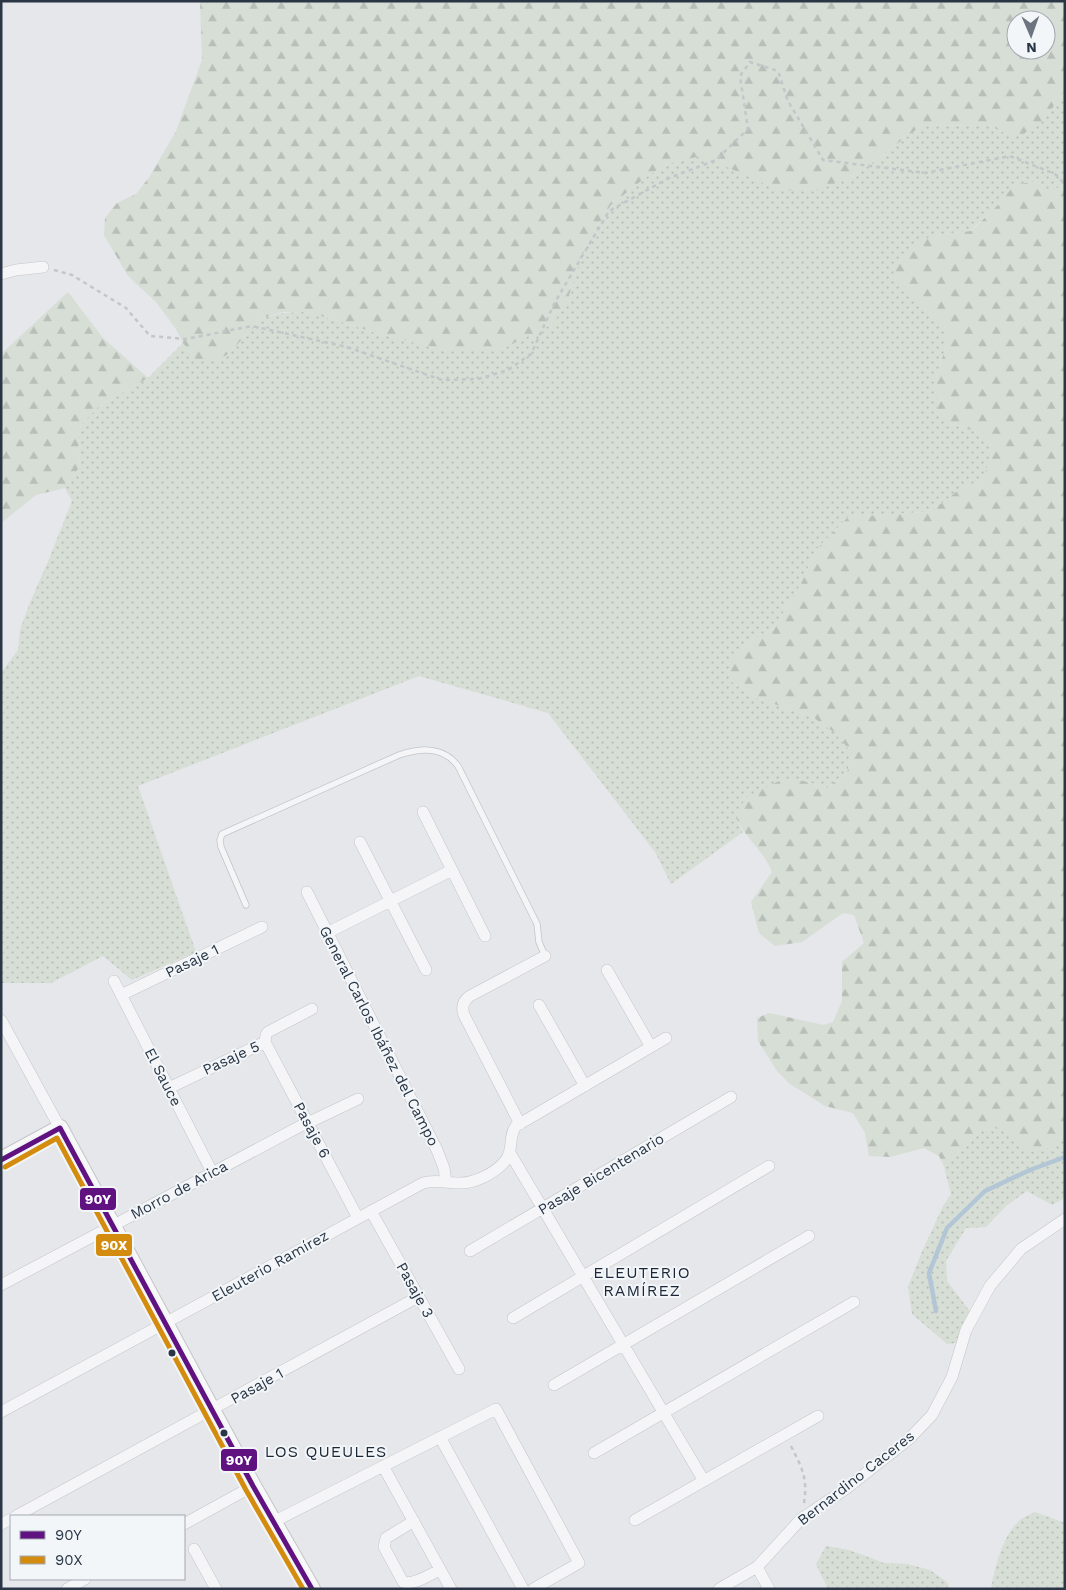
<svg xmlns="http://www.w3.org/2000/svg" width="1066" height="1590" font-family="'Work Sans',sans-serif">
<defs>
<pattern id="grass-dots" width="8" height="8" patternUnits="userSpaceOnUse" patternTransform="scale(1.25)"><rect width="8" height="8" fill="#d6ded5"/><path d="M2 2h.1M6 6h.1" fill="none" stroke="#b8bfb8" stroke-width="1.8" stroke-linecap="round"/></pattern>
<pattern id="forest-firs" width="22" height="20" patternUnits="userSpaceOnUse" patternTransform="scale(1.25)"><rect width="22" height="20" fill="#d6ded5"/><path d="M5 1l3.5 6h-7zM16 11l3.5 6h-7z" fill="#b8bfb8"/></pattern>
</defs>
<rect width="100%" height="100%" fill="#e5e7ea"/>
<path fill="url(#grass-dots)" d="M1065,90V182L1063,185L1051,192L1034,182L1015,184L997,206L970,231L935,235L928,311L946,329V346L936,378L950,424L978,432L989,442L992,459L980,481L963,486L944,502L925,512L848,517L815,551L802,582L774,628L744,644L731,681L757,698L814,718L835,733L853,754L847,772L827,788L800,780L736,818L743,832L671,884L655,852L548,713L419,676L138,786L196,952L132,980L103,956L51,983H1V673L18,650L20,630L29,605L49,559L72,501L65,488L80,466L78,434L82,424L98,407L148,378L183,343L197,361L228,354L263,318L282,313L303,312L329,318L376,333L448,351L568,299L584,247L611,205L650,174L671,163L701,155L780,190L853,177L921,126L988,125L1009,135L1044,120Z
M1000,1128L1016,1143L1052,1147L1065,1133V1198L1052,1205L1027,1191L1006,1206L986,1227L966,1228L946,1261L947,1281L972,1314L971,1329L956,1343L947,1344L912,1314L908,1287L921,1254L943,1206L951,1194L944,1167L981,1130Z
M1035,1512L1065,1523V1589H991C995,1568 1002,1538 1017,1523C1021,1518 1029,1515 1035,1512Z
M826,1546L849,1550L884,1563L907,1564L930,1570L947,1582L949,1589H828L816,1564Z"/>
<path fill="url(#forest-firs)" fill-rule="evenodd" d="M200,1H1065V90L1044,120L1022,135H1009L988,125L921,126L853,177L814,191L780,190L701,156L671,163L650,174L611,205L584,247L568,299L553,324L502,349L448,351L376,333L329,318L303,312H282L263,318L228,354L217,360L197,361L183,343L176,329L156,302L128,276L104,235L105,218L117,203L136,194L150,176L176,131L202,60ZM1016,20H1046V50H1016Z
M1034,182L1051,191L1063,185L1065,182V1133L1053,1147L1033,1152L1016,1143L1000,1128L981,1130L944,1167L939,1156L924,1148L890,1157L869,1156L865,1133L853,1113L825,1106L790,1084L777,1071L758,1041L757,1018L769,1013L824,1025L833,1022L842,1001V962L864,943L854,915L843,913L802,942L775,946L759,933L751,902L772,872C764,851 746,839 736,818L745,798L779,781L800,780L827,788L847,772L853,754L835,733L814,718L757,698L731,681L729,666L744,644L774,628L802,582L815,551L848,517L925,512L944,502L963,486L980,481L992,459L989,442L978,432L950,424L937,410L936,378L946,346L945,329L928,311L902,290L893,274L897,263L920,241L935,235L971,231L997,206L1015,184Z
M68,292L103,338L148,378L98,407L82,424L78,434L80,466L65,488L36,495L1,523V354Z"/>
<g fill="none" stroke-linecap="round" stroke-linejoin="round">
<path stroke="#b3c6d6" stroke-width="4.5" d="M936,1311L929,1273L947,1228L985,1191L1030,1170L1065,1157"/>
<defs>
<path id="lane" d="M246,905L221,847L220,840L222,834L399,755C421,748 443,746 458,766L537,924L539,942L545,956"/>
<path id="street" d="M1,274L16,270L43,267
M423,812L485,936
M360,842L426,970
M307,892L437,1150L444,1168L446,1182
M327,933L452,870
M607,970L651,1047
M114,981L212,1172
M121,995L262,927
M539,1005L585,1086
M1,1020L60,1128
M265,1042L358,1218
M265,1042L266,1035L268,1032L312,1009
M169,1088L265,1042
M520,1124L464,1015C461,1007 463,1001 470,996L545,956
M510,1153L704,1481
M371,1211L459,1369
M470,1251L731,1097
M1,1285L308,1122L314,1120L358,1099
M513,1318L769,1166
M554,1385L809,1236
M1,1412L423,1183C435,1179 445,1183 458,1183C474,1184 496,1173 506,1160C514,1149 508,1136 516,1126L666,1038
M440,1437L523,1589
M594,1453L854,1302
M383,1466L451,1589
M16,1516L418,1297
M635,1520L818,1416
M414,1521L386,1538L384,1547L403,1582C414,1586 430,1574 440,1570
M273,1522L496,1409L579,1563L533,1589
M1,1524L11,1519
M184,1524L253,1486
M194,1549L216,1589
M757,1567L769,1589
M67,1589L85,1579
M719,1589L757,1567L801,1519L847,1488L909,1439L932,1415L952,1377L966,1330L990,1286L1021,1249L1065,1219"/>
<path id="secondary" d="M1,1160L60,1128L253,1486L312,1589"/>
</defs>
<use href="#lane" stroke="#c3c5c8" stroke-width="7"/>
<use href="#street" stroke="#c3c5c8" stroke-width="12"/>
<use href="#secondary" stroke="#c3c5c8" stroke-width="18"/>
<path stroke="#c3c6ca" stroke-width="2.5" stroke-dasharray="4 4" stroke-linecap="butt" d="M54,270L72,275L126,308L150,336L186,339L252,326L347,347L442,380L478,379L508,370L531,354L555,302L609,211L669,178L716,160L748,129L740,76L750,62L778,71L788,101L823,160L925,173L1010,156L1055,174L1065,184
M791,1446C802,1468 808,1478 804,1503"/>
<use href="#lane" stroke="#f5f5f7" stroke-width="5.5"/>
<use href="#street" stroke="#f5f5f7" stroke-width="11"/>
<use href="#secondary" stroke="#f8f8f8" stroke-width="16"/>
<defs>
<path id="bus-1" d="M1,1160L60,1128L253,1486L312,1589"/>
<path id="bus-2" d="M5,1167L57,1138L246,1490L303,1589"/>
</defs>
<use href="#bus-1" stroke="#f3f6f9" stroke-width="9"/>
<use href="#bus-2" stroke="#f3f6f9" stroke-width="9"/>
<use href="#bus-1" stroke="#5f1280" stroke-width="5"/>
<use href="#bus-2" stroke="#d48c0e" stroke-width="5"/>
</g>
<g fill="#2a3646" stroke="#f3f6f9" stroke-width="2">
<circle cx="172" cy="1353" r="4.5"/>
<circle cx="224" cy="1433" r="4.5"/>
</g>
<g text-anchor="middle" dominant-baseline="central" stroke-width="4" stroke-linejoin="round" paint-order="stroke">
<g font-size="15" fill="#2a3646" stroke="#f3f6f9">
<text transform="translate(192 961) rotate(-26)">Pasaje 1</text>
<text transform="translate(379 1036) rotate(63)">General Carlos Ibáñez del Campo</text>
<text transform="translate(231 1058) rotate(-25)">Pasaje 5</text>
<text transform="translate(163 1077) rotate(63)">El Sauce</text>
<text transform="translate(312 1130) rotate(62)">Pasaje 6</text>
<text transform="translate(601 1174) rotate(-31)">Pasaje Bicentenario</text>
<text transform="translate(179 1190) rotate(-28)">Morro de Arica</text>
<text transform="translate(270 1266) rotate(-29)">Eleuterio Ramírez</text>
<text transform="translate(415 1290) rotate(61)">Pasaje 3</text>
<text transform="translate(257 1386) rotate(-29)">Pasaje 1</text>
<text transform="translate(856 1478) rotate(-38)">Bernardino Caceres</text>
</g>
<g font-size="16" letter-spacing="1" fill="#1c2737" stroke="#f3f6f9">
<text x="642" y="1272">ELEUTERIO<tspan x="642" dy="18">RAMÍREZ</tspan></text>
<text x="326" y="1451">LOS QUEULES</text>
</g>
</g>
<g stroke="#f3f6f9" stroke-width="2">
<rect x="79" y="1187" width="38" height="24" rx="5" fill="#5f1280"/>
<rect x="95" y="1233" width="38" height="24" rx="5" fill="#d48c0e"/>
<rect x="220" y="1448" width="38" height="24" rx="5" fill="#5f1280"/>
</g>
<g font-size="14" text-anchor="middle" font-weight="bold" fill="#fff">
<text x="98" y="1204">90Y</text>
<text x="114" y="1250">90X</text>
<text x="239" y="1465">90Y</text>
</g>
<rect width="1066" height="1590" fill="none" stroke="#2a3646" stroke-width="5"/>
<rect x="10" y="1515" width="175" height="65" fill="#f3f6f9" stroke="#a3a9b1"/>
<rect x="20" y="1531" width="25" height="8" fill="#5f1280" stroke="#a3a9b1"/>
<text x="55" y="1540" font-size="15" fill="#2a3646">90Y</text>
<rect x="20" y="1556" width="25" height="8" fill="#d48c0e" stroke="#a3a9b1"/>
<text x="55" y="1565" font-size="15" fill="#2a3646">90X</text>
<g transform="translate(1031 35) rotate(178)"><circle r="24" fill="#f3f6f9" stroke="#a3a9b1"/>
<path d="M0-4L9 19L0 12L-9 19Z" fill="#6b747f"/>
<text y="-8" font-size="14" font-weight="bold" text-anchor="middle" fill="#2a3646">N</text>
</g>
</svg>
